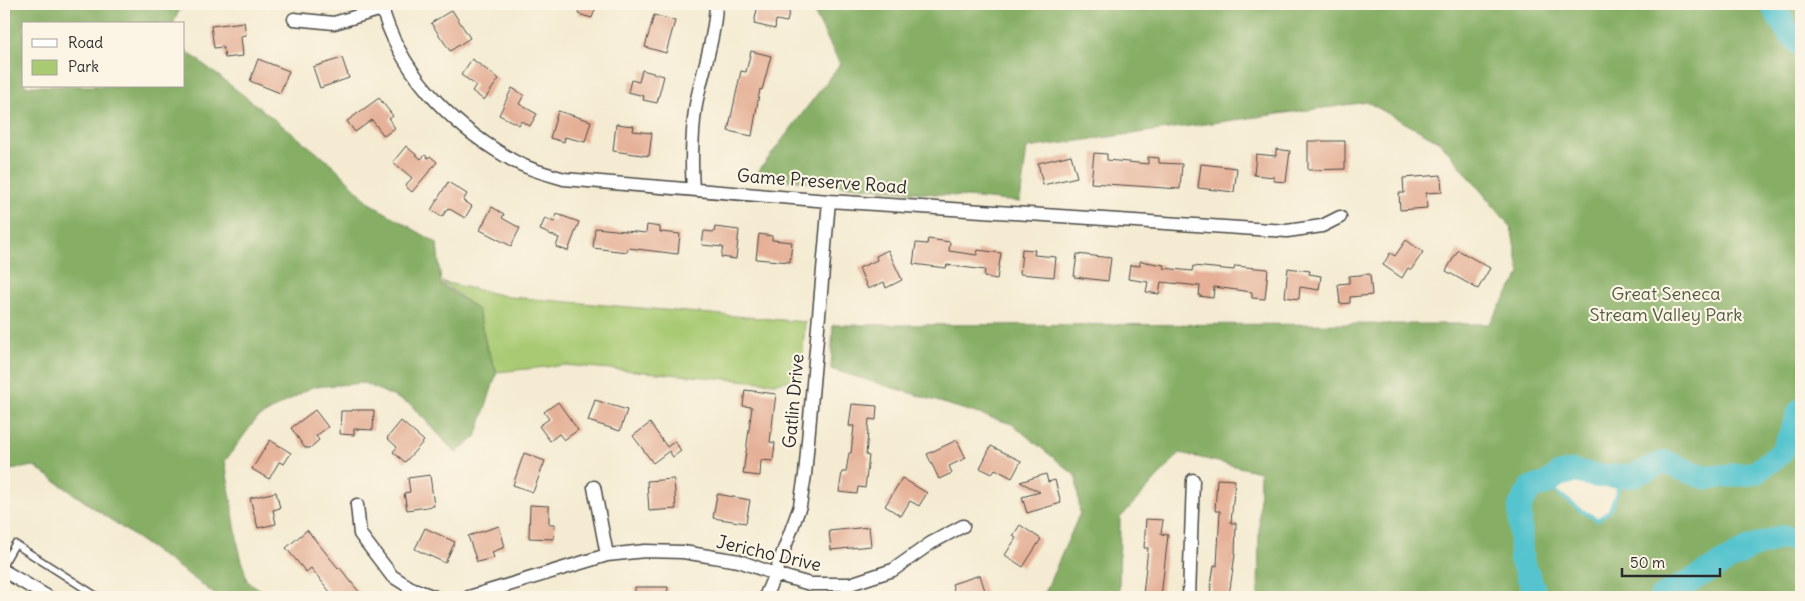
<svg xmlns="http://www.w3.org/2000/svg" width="1805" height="601" font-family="Delius,sans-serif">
<rect width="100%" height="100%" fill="#fcf5e5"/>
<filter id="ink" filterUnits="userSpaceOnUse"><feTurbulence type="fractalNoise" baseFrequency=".02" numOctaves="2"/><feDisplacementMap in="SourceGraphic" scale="10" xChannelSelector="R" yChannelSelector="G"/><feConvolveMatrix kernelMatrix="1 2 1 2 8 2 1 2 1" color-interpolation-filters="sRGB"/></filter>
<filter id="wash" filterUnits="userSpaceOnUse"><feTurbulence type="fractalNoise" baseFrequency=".0096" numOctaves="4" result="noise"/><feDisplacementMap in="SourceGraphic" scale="20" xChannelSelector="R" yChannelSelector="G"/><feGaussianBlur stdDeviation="1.12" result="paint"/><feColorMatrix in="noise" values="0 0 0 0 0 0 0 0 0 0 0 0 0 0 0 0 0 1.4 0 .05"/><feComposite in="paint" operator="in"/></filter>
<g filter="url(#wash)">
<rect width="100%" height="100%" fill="#f4ebd2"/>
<path fill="#a9ca73" stroke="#6a7a4f" d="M442,282L510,297L805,322L801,379L774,383L565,365L497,372L486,345L478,310Z"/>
<path fill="#86ae65" stroke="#586c48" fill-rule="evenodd" d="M4,4H182L173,24H24V86H184V49L334,166L369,203L437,243L441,284L478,310L486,345L497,372L476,437L456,453L410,404L364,383L312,387L256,419L225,461L238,545L247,581L272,597H218L188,574L34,466L4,471Z
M810,4H1801V597H1258L1260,472L1180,453L1120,518L1119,597H1043L1080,513L1076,476L1012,424L831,369L833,325L1489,324L1520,274L1511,227L1440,142L1367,102L1027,148L1020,202L754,177L840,64ZM1574,471L1598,476H1632L1619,487L1610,510L1598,520L1580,510L1546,484L1558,475Z"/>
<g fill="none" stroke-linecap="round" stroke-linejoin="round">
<path stroke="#57c4ce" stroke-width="4" d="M1546,484L1580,510L1598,520L1610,510L1619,487L1632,476"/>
<path stroke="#57c4ce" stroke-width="24" d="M1772,4L1788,32L1801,45
M1531,597L1533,587L1521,559L1520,506L1531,488L1546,484L1558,475L1574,471L1598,476H1632L1665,462L1706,478L1755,473L1781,453L1790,436L1799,412L1801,410
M1661,597L1750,548L1781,537L1801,541"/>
</g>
<g id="blocks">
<path fill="#e5b097" d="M581,4H597L592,18L578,14Z
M758,4H766L790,9L787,22L776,20L775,29L754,24Z
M452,10L470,38L450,51L431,23Z
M654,15L675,21L666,53L645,47Z
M244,22L246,35L241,36L243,56L225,58L223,47L214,48L211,26Z
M751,51L771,56L762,90L760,89L752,136L728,131L741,71L746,72Z
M342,58L349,78L320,88L313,67Z
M258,59L289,71L280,93L250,81Z
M472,59L499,79L484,100L472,91L476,85L461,75Z
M642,70L664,76L657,103L643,100L644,96L628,92L631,80L639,82Z
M512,88L524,95L519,104L537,114L530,126L521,121L519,125L499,115Z
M379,98L393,116L389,119L395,128L384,136L372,120L355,132L347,121Z
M558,111L591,121L585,142L565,137L564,142L550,138Z
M616,124L634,126L633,131L652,133L649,156L613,151Z
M1308,141H1345V169L1308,170Z
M406,146L421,159L425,155L428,158L430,156L437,162L412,192L405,186L412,178L393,162Z
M1276,149L1290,151L1286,182L1274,181V177L1254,175L1256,154L1276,156Z
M1094,153L1107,154V160L1148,164V157L1159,158V163L1182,164L1180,189L1091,183Z
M1071,155L1077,177L1043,185L1038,163Z
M1201,164L1237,168L1234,192L1198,188Z
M1441,175L1442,192L1426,193L1427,208L1400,210L1399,193H1404L1403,178Z
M448,182L467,194L463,201L472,206L465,218L448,208L442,217L431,210Z
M492,207L504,214L502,218L520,228L511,246L480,230Z
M557,214L579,222L568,251L556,247L559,238L540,230L545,218L554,222Z
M647,225L660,227V232L680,234L678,254L628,248L627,252L593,248L595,228L646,233Z
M715,227L739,230L736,259L721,257L723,247L702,245L704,231L714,232Z
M759,234L772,236V240L792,242L790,262L756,259Z
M928,239L950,242L949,251L977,255L978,250L1001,253L997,279L984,277L985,270L947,265L946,268L913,264L916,243L927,244Z
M1406,240L1423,252L1411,270L1408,268L1402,278L1383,265L1390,253L1395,256Z
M1022,249L1035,250L1034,255L1056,257L1054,277L1020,274Z
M888,250L902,280L886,288L884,282L868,289L859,268L877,260L876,256Z
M1458,250L1490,268L1478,289L1446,271Z
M1077,254L1111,258L1108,281L1074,277Z
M1140,261L1164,265L1163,268L1192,271L1193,266L1234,270L1235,266L1268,269L1265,299L1252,298V292L1214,287L1213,298L1199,296L1200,286L1161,282L1159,294L1146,292L1148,282L1128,279L1130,265L1140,266Z
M1288,268L1310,271L1309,274L1321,276L1319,290L1300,287L1299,299L1285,297Z
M1370,274L1372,295L1350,297V303L1340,304L1338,284L1349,283V276Z
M745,390L776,394L770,442L775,443L773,461L761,460L760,476L743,474L752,407L743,406Z
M595,400L627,410L620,431L588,421Z
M558,402L578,430L564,440L559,434L550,441L539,426L549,419L544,412Z
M852,404L877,406L876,420L869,419L866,455L869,456L865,488L858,487L857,494L839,492L842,472H846L849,453H851L854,426H849Z
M315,410L328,427L316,436L319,440L310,448H305L291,428Z
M352,410H374L373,430L354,429V435L340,434L341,411H352Z
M401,421L424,441L405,462L393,452L397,447L387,438Z
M650,423L667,447L675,441L681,451L673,457L669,451L653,463L633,436Z
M270,440L291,453L284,464L279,462L269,479L252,469Z
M957,440L966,458L949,466L952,473L939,479L927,454Z
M991,446L1021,461L1012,478L995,469L992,474L980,468Z
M524,453L545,461L533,492L513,485Z
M1046,474L1048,482L1055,480L1061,503L1027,513L1022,497L1040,492L1020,482Z
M430,475L434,506L407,510L404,493L410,492L408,478Z
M902,478L927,493L919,506L910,501L901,516L885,506Z
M674,479L676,509L649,511L647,481Z
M1217,479L1235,480L1231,523H1236L1235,555L1229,595L1210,593L1214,565L1217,566L1220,511H1215Z
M276,492L280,508L273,510L276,524L258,528L250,498Z
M717,494L750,500L746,523L713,518Z
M530,505L549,506V524H555L554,539L529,538Z
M1146,519L1163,520L1161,534L1168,535L1161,597L1143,595L1148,548H1144Z
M1020,525L1041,539L1023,567L1005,555L1016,538L1013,536Z
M499,526L505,547L492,552L494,558L477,562L468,536Z
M869,527L871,546L831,550L829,531Z
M425,528L455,542L445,563L415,549Z
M307,530L339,569L340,568L363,597H334L311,568L306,572L286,548Z
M980,575L987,597H956L952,584Z
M635,587H668L667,597H635Z"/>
</g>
</g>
<g filter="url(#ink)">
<use href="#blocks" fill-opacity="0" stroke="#494844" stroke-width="1"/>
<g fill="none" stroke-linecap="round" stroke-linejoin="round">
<defs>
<path id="lane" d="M4,563L15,544L98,597"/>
<path id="street" d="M381,4C398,70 449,123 507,157C524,168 544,173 564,179L829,201L1287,231L1322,226L1340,217
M294,19L334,23L382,9
M693,189C691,163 692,124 697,99C704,67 715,36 716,4
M594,487L607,555
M357,505L360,534L392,576L411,588L435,597
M4,571L48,597
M469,597L607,555L645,551L683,552L739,561L775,574L810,584H850L893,570L931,543L963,526
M765,597L775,574L800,506L805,475L829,201
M1189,597L1193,480"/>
</defs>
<use href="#lane" stroke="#494844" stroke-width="9"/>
<use href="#street" stroke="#494844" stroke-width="15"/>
<use href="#lane" stroke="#fff" stroke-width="6"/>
<use href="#street" stroke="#fff" stroke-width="12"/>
</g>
</g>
<g text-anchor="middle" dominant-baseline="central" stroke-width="4.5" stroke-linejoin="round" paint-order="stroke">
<g font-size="18" fill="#2b2b2b" stroke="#fcf5e5">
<text transform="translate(822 181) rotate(4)">Game Preserve Road</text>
<text transform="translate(793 401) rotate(-85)">Gatlin Drive</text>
<text transform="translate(769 553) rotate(13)">Jericho Drive</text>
</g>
<g font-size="18" fill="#515b41" stroke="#fcf5e5">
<text x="1666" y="293">Great Seneca<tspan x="1666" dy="21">Stream Valley Park</tspan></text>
</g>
</g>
<rect width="1805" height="601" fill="none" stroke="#fcf5e5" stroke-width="20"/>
<rect x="22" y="22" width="162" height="65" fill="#fcf5e5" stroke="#a8a49b"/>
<rect x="32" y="39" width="25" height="8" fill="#ffffff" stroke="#a8a49b"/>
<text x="68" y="48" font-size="15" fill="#2b2b2b">Road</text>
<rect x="32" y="60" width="25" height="15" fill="#a9ca73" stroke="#a8a49b"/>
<text x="68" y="72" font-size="15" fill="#2b2b2b">Park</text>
<path d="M1622 568v8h98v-8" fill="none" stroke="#2b2b2b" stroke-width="2.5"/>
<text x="1630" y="568" font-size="15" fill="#2b2b2b" stroke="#fcf5e5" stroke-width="4" paint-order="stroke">50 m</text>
</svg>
